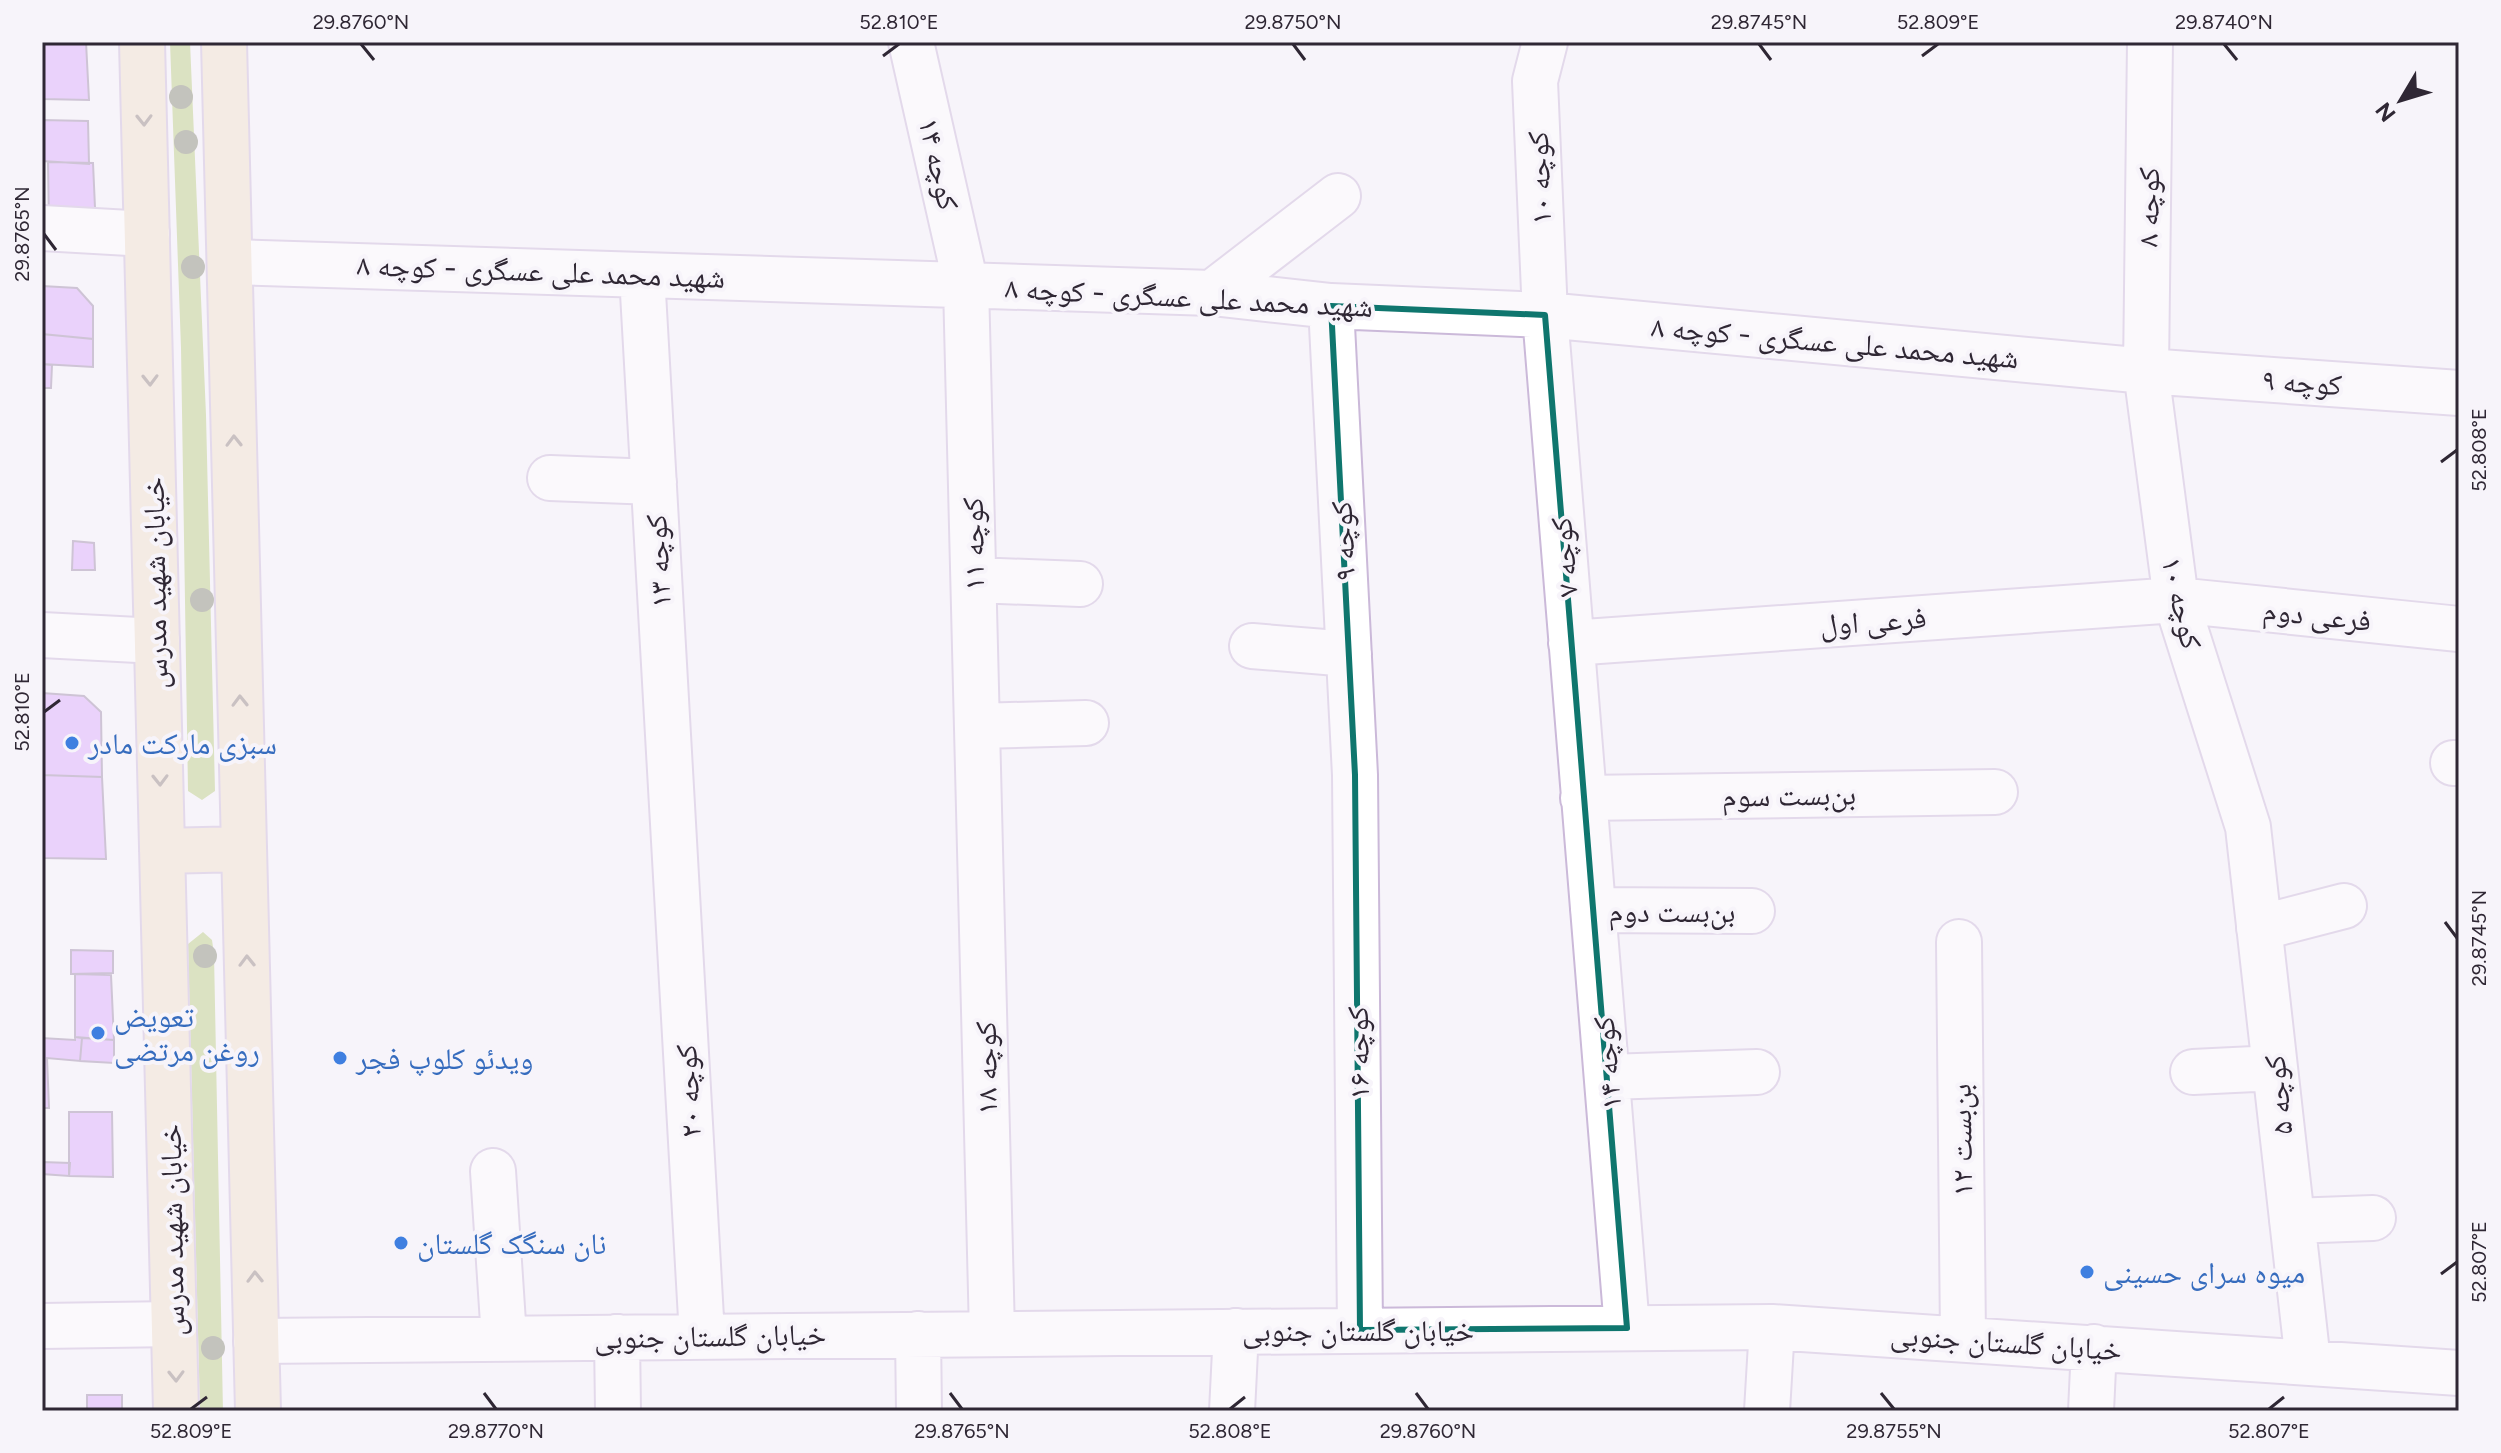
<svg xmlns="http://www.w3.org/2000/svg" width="2501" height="1453" font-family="Figtree,'Noto Naskh Arabic',sans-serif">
<rect width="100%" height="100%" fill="#f7f4fa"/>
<path fill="#b9cc7f" d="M170,42H190L206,415L215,791L202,800L188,791L181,348Z
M203,932L212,940L214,954L223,1411H200L188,944Z"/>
<path fill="#daa8fc" stroke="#9c8aa9" stroke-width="2" d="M42,42H86L89,100L42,99Z
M42,120L88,121L89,164L42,161Z
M48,162L93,163L96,230L49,228Z
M42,286L77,288L93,306V339L42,334Z
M42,334L93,339V367L42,364Z
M42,364L52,365L51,388H42Z
M73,541L94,543L95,570H72Z
M42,693L84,696L101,712L102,777L42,775Z
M42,775L102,777L106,859L42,858Z
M71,950L113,951V973L71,974Z
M75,974L111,975L114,1040L75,1037Z
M75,1037L82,1038L80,1061L47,1058L49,1108H42V1038L75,1040Z
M82,1038L114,1040V1063L80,1061Z
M69,1112H112L113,1177L69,1176Z
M42,1162L70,1163L69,1176L42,1174Z
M87,1395H122V1411H87Z"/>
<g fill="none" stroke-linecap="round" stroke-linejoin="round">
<defs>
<path id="minor" d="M911,42L966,285L992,1333
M1545,42L1535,81L1545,315L1627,1328
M2150,42L2146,371L2176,600L2248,827L2308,1362
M42,228L147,234
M230,262L1212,293L1331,306L1545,315L2146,371L2459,393
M642,275L702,1336
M1212,293L1338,196
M1331,306L1355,775L1360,1330
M550,478L654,482
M974,580L1080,584
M42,635L157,641
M1571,643L2176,600L2459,629
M1252,646L1349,654
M977,726L1086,723
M2453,763H2459
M1583,798L1995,792
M1593,910L1752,911
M2259,928L2344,906
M1959,942L1963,1338
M2193,1072L2275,1068
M1608,1077L1757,1072
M493,1171L504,1338
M2292,1221L2373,1218
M42,1326L174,1324
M918,1334L919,1411
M617,1337L618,1411
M256,1341L1772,1327L2459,1373
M1232,1411L1236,1331
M1767,1411L1772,1327
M2091,1411L2094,1347"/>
<path id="secondary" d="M142,42L176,1411
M224,42L258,1411
M162,851L244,849"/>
</defs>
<use href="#minor" stroke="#cbb9d9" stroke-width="48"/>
<use href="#secondary" stroke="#cbb9d9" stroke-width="48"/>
<use href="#minor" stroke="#fff" stroke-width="44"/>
<use href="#secondary" stroke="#f0dfca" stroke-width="44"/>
</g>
<g fill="#848773">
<circle cx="181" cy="97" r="12"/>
<circle cx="186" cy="142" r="12"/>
<circle cx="193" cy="267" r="12"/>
<circle cx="202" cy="600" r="12"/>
<circle cx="205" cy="956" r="12"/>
<circle cx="213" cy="1348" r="12"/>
</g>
<defs><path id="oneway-chevron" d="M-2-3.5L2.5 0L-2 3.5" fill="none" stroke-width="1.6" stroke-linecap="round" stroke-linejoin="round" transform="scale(2)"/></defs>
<g stroke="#90837f">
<use href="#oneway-chevron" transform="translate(144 120) rotate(89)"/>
<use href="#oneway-chevron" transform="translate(150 380) rotate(89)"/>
<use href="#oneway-chevron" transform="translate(234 441) rotate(-91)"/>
<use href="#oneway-chevron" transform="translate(240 701) rotate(-91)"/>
<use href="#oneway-chevron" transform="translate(160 780) rotate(89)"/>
<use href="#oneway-chevron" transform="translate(247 961) rotate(-91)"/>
<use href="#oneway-chevron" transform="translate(255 1277) rotate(-91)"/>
<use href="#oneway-chevron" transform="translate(176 1376) rotate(89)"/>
</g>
<path d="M0 0H2501V1453H0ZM1331,306L1545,315L1627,1328L1360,1330L1355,775Z" fill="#f7f4fa" fill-opacity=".55" fill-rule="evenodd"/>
<path fill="none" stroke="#0f766e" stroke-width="6" stroke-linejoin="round" d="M1331,306L1545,315L1627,1328L1360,1330L1355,775Z"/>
<path fill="none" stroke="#2f2734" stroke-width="3" d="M361,44L374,60M1293,44L1305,60M1759,44L1771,60M2224,44L2237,60M883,56L899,44M1922,56L1938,44M44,234L56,250M2441,462L2457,450M44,712L60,700M2445,922L2457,938M2441,1274L2457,1262M484,1393L496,1409M950,1393L962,1409M1416,1393L1428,1409M1881,1393L1894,1409M191,1409L207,1397M1230,1409L1245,1397M2269,1409L2284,1397"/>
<g fill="#3f7fe0" stroke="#f7f4fa" stroke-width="3">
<circle cx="72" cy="743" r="8"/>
<circle cx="98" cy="1033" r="8"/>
<circle cx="340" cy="1058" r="8"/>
<circle cx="401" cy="1243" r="8"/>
<circle cx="2087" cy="1272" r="8"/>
</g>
<g text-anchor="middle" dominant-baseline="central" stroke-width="8" stroke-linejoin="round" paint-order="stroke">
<g font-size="30" fill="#2f2734" stroke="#f7f4fa">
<text transform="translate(939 164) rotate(77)">کوچه ۱۴</text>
<text transform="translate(1539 178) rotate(-92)">کوچه ۱۰</text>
<text transform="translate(2148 207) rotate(-89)">کوچه ۸</text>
<text transform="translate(541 271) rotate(2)">شهید محمد علی عسگری - کوچه ۸</text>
<text transform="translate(1189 297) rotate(3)">شهید محمد علی عسگری - کوچه ۸</text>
<text transform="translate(1835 342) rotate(5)">شهید محمد علی عسگری - کوچه ۸</text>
<text transform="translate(2302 382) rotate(4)">کوچه ۹</text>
<text transform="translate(1343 541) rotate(-93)">کوچه ۹</text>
<text transform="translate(973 544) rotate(-91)">کوچه ۱۱</text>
<text transform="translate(1564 557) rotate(-95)">کوچه ۷</text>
<text transform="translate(658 561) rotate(-93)">کوچه ۱۳</text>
<text transform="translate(155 583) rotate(-91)">خیابان شهید مدرس</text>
<text transform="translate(2182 603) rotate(77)">کوچه ۱۰</text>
<text transform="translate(2317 615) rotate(6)">فرعی دوم</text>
<text transform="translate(1873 621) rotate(-4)">فرعی اول</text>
<text transform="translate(1789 795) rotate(-1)">بن‌بست سوم</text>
<text x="1672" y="911">بن‌بست دوم</text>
<text transform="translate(1358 1053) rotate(-91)">کوچه ۱۶</text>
<text transform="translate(1607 1063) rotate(-95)">کوچه ۱۴</text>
<text transform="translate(986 1068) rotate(-91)">کوچه ۱۸</text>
<text transform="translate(688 1091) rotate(-93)">کوچه ۲۰</text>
<text transform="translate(2278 1095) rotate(-96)">کوچه ۵</text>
<text transform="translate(1961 1140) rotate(-91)">بن‌بست ۱۲</text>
<text transform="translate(172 1230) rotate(-91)">خیابان شهید مدرس</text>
<text x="1358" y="1330">خیابان گلستان جنوبی</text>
<text transform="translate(710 1336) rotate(-1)">خیابان گلستان جنوبی</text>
<text transform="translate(2006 1342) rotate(4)">خیابان گلستان جنوبی</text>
</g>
<g font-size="30" fill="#366cbe" stroke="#f7f4fa" text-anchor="start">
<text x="88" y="743">سبزی مارکت مادر</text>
<text x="114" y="1016">تعویض<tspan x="114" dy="34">روغن مرتضی</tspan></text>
<text x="356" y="1058">ویدئو کلوپ فجر</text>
<text x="417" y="1243">نان سنگک گلستان</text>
<text x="2103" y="1272">میوه سرای حسینی</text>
</g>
</g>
<rect width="2501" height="1453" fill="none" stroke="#f7f4fa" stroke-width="88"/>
<g transform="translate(2401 100) rotate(232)" stroke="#f7f4fa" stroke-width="6" paint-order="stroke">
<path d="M0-6L14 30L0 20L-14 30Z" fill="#2f2734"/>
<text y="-12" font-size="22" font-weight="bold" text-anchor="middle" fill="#2f2734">N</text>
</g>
<rect x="44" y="44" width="2413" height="1365" fill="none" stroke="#2f2734" stroke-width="3"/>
<g font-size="20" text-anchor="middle" fill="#2f2734">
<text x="361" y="29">29.8760°N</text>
<text x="899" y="29">52.810°E</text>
<text x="1293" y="29">29.8750°N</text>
<text x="1759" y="29">29.8745°N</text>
<text x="1938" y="29">52.809°E</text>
<text x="2224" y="29">29.8740°N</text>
<text transform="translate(22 234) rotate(-90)" y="7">29.8765°N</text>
<text transform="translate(2479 450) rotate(-90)" y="7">52.808°E</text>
<text transform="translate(22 712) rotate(-90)" y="7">52.810°E</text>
<text transform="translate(2479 938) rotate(-90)" y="7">29.8745°N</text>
<text transform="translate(2479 1262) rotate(-90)" y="7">52.807°E</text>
<text x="191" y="1438">52.809°E</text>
<text x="496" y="1438">29.8770°N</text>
<text x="962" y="1438">29.8765°N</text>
<text x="1230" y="1438">52.808°E</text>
<text x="1428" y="1438">29.8760°N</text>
<text x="1894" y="1438">29.8755°N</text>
<text x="2269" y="1438">52.807°E</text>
</g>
</svg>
